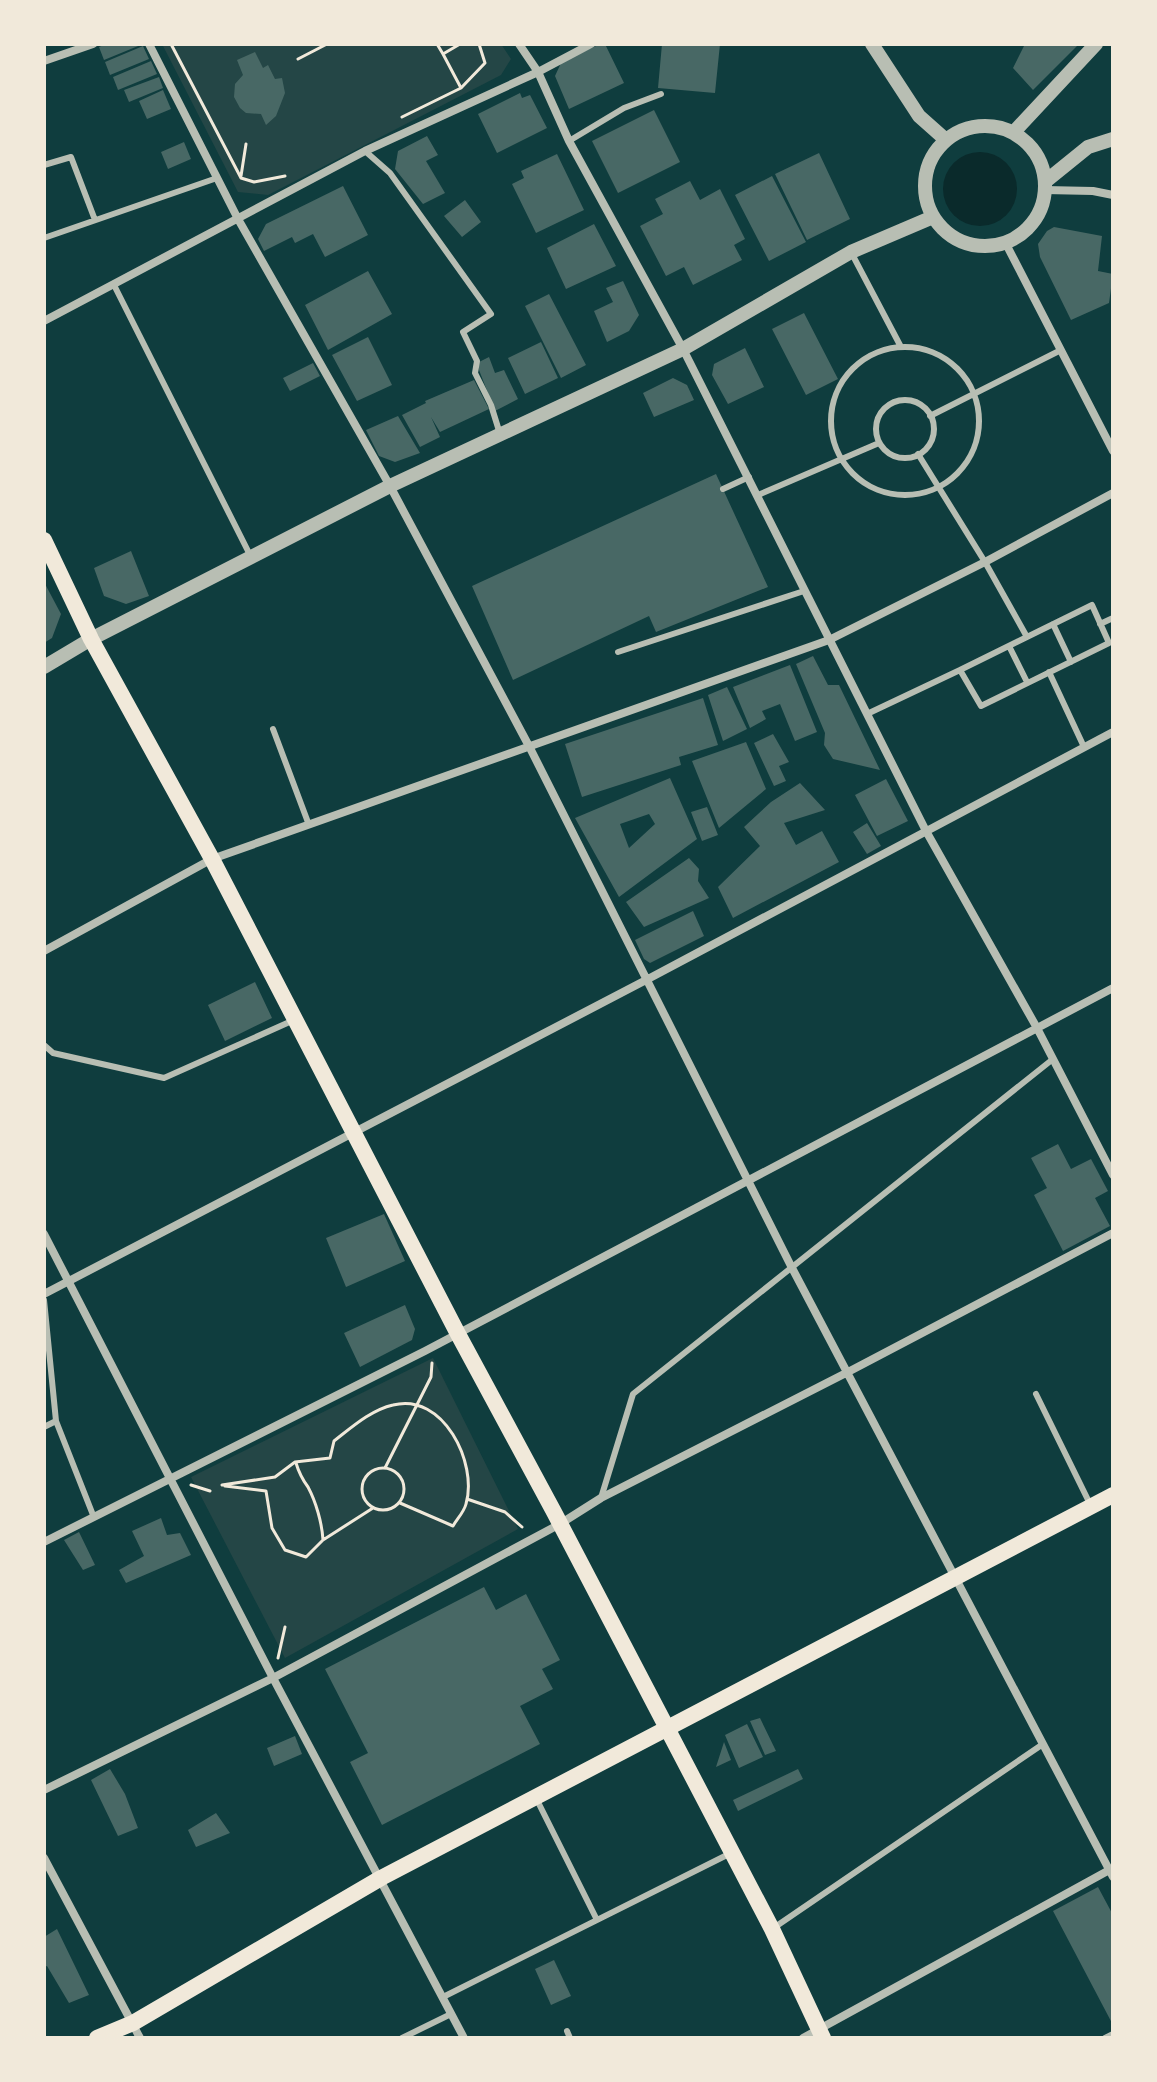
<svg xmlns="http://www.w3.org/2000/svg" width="1157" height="2082" font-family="'Golos Text',sans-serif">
<rect width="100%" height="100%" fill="#0f3d3e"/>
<path fill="#244646" d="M162,44H501L511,59L501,75L268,195L238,192Z
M433,1358L518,1529L285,1658L191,1477Z"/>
<path fill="#0a2a2b" d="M943 189a37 37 0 1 1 74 0a37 37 0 1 1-74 0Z"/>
<path fill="#486865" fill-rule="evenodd" d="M106,44H143L104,60L99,47Z
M600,44H605L624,83L569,109L555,76L561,63Z
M662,44H720L715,93L658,88Z
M1025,44H1079L1033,90L1013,68Z
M143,46L149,59L110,75L105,62Z
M255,52L263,68L268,65L275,79L282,78L285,93L276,116L266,125L261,114L246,113L240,108L234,97L235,84L243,75L237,60Z
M151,61L157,74L118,90L113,77Z
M159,77L163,88L129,102L124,90Z
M163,90L171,109L147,119L139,101Z
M520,93L522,98L530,95L547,128L497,153L478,114Z
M654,110L680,162L618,193L592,141Z
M427,136L438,155L426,161L445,193L423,204L395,169L398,151Z
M184,142L191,159L168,169L161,152Z
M819,153L850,219L807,240L775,174Z
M557,154L584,210L536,233L512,184L524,178L521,171Z
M772,176L806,242L769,261L735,195Z
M690,181L700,200L720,189L745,239L734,245L742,260L693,285L684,267L666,276L640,226L663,214L655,199Z
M343,186L368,235L325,257L313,234L295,243L292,237L264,251L258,239L266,224Z
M465,200L481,222L462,237L444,216Z
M594,224L616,266L566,289L547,248Z
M1054,227L1102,236L1098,271L1113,274L1109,303L1071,320L1040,257L1038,244L1047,231Z
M368,271L392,314L328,350L305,305Z
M623,281L639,315L629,331L607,342L594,311L613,302L606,288Z
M549,294L586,365L561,378L525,306Z
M804,313L838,379L806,395L772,329Z
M368,337L392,385L357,401L332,355Z
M541,342L558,378L525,394L508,358Z
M745,348L764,387L728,404L712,375L714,364Z
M489,357L495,373L504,370L518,399L495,411L479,370V362Z
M313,363L320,376L290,391L283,378Z
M673,378L687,385L694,400L654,417L643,393Z
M474,380L489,409L440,432L431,417L440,437L420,447L402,415L426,403L425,401Z
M398,416L420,453L395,462L379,456L366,430Z
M716,474L768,587L656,632L649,616L513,680L472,586Z
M131,551L149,596L126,604L104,596L94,568Z
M44,582L61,614L52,638L44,643Z
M813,656L828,685H839L880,770L833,759L824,745L825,733L796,664Z
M790,665L817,732L795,741L780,704L762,711L766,719L750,728L733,687Z
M727,687L747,729L723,741L708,695Z
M703,698L718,745L679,757L681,765L582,797L565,744Z
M773,734L789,762L779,766L786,781L774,786L754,743Z
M746,742L766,789L719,828L692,761Z
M670,778L697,839L619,897L575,818ZM649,814L655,824L629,848L620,824Z
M886,779L908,821L877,836L855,795Z
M800,783L825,810L784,823L796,845L822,831L839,862L733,918L718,887L760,846L744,827L771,802Z
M707,807L718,835L702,841L691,812Z
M867,823L881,846L867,854L853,832Z
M689,858L699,869L698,881L709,898L644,927L626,902Z
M693,911L704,936L650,963L644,959L635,940Z
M255,982L272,1018L225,1041L208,1005Z
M1058,1144L1071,1169L1091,1159L1108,1191L1095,1198L1110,1226L1063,1251L1034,1195L1047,1188L1031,1158Z
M384,1214L405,1261L346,1287L326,1238Z
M405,1305L415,1329L412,1340L360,1367L344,1333Z
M161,1518L167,1535L180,1533L191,1555L126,1583L119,1570L144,1556L132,1531Z
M79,1532L95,1565L83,1570L64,1540Z
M484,1587L496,1610L526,1594L560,1660L542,1669L553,1689L520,1706L540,1744L382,1825L350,1762L368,1753L325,1669Z
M760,1718L776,1751L765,1755L750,1721Z
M747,1724L763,1757L739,1768L725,1735Z
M295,1736L302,1754L274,1766L267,1748Z
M724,1742L731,1760L716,1767Z
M110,1769L125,1794L138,1828L118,1836L91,1780Z
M798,1769L803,1779L738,1811L733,1800Z
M216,1813L230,1833L196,1847L188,1830Z
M1098,1887L1113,1915V2025L1053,1911Z
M57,1929L89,1995L69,2003L47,1966L44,1967V1937Z
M554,1960L571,1996L551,2005L535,1969Z"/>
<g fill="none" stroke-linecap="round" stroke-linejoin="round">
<path stroke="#f1e9da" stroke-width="3" d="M171,44L241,178L254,182L285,176
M437,44L443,54
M460,44L443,54L461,88
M298,59L327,44
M402,117L461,88L485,63L479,44
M241,176L246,144
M362 1489a21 21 0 1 1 42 0a21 21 0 1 1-42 0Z
M385,1468L431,1377L432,1363
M191,1485L210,1491
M222,1485L275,1477L295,1462L330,1458L334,1441C352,1427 371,1410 393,1405C443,1392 478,1463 466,1504C464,1512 457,1519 453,1526L400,1503
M225,1486L266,1491L272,1528L285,1550L306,1557L323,1540C322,1523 316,1502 308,1487C302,1479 299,1473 296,1463
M467,1499L505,1512L522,1527
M323,1540L373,1508
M278,1658L285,1627"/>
<path stroke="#b8beb3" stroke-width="6" d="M569,141L624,108L661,94
M365,151L390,173L491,314L463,332L477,361L475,373L491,405L500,434
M44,165L71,157L95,220
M44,238L217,178
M851,252L901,347
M114,285L250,555
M831 421a74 74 0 1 1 148 0a74 74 0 1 1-148 0Z
M876 429a29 29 0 1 1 58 0a29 29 0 1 1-58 0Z
M930,416L1061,350
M918,454L985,562L1027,637
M723,489L749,477
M758,495L879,443
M1092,605L1109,643L981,706L960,670Z
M1053,624L1071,662
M1100,624L1113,618
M1009,646L1027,682
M618,652L804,591
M1049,672L1084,747
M867,714L960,670
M273,729L309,825
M44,1045L53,1053L164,1078L294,1020
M44,1300L56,1421L93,1515
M1036,1394L1091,1506
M44,1427L56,1421
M601,1498L633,1394L1053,1059
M536,1798L597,1920
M775,1927L1043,1744
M443,1997L729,1854
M567,2031L570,2038
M402,2038L451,2014
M1105,2038L1113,2034"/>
<path stroke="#b8beb3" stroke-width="8" d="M149,44L238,219L390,486L530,748L791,1266L1113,1877
M519,44L538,72L569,141L683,349L926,831L1037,1028L1113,1175
M44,61L93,44
M1045,190L1093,191L1113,195
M1005,242L1113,451
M44,321L365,151L538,72L591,44
M44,951L212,859L829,640L985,562L1113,493
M44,1234L273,1678L464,2038
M44,1294L648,979L1113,732
M44,1542L425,1351L1113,988
M44,1790L273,1678L560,1524L601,1498L848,1372L1113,1233
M44,1858L140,2038
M803,2038L1113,1868"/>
<path stroke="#b8beb3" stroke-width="14" d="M872,44L919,116L946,140
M925 186a60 60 0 1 1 120 0a60 60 0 1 1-120 0Z
M1013,133L1096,44
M1046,181L1088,147L1113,139
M44,667L91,639L390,486L683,349L851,252L933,217"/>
<path stroke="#f1e9da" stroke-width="16" d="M44,540L91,639L212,859L458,1334L554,1512L772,1929L823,2038
M97,2038L133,2023L381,1878L1113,1495"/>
</g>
<rect width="1157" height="2082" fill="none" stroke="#f1e9da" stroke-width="92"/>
</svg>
